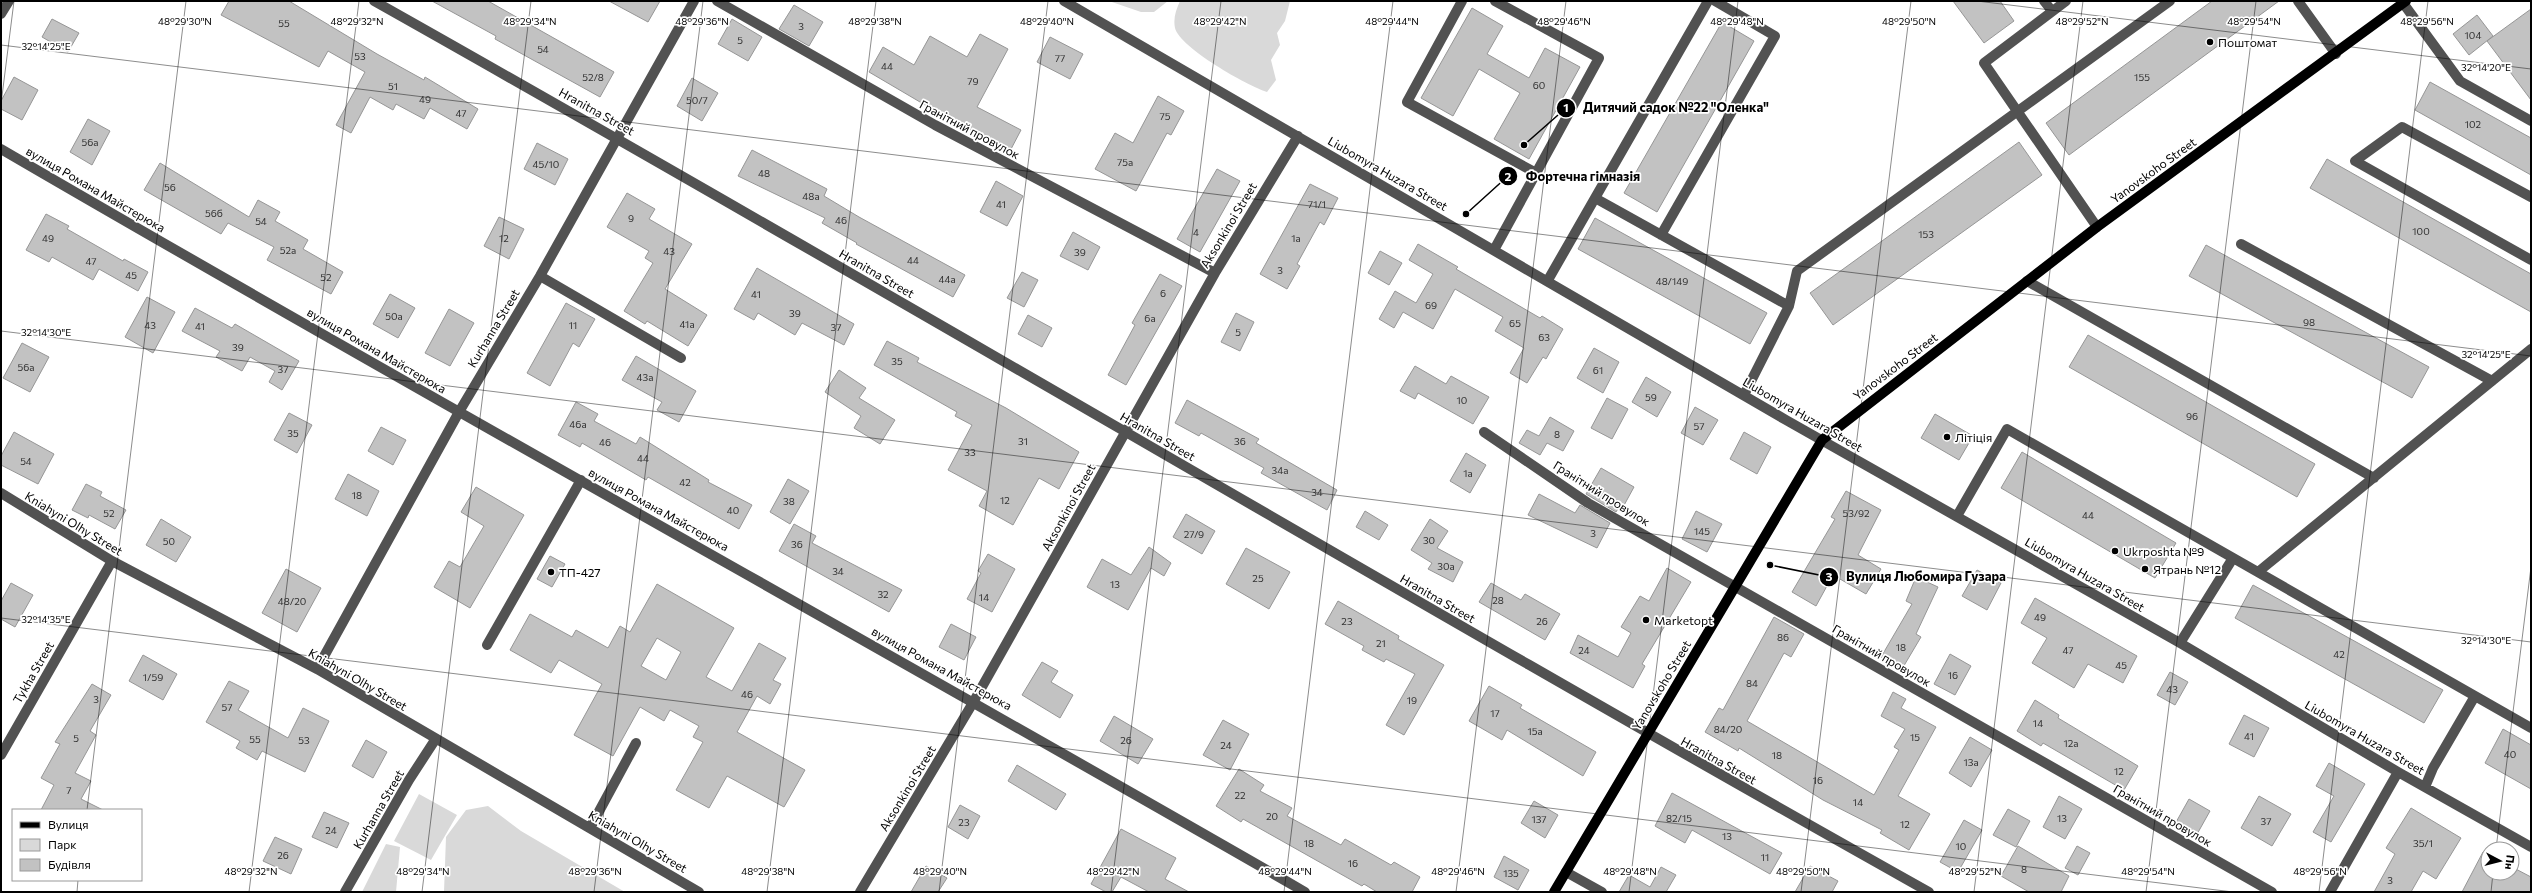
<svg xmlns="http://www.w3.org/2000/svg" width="2532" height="893" font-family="Commissioner,sans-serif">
<rect width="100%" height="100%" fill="#fff"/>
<path fill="#d9d9d9" d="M1109,1H1168L1154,12H1141Z
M1180,1H1290L1285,21L1277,33L1280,45L1271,60L1276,80L1267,92C1248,86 1180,48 1175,28C1173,18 1176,10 1180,1Z
M419,794L457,815L431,860L394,841Z
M488,806L521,831L625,892H444L446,837L466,810Z
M386,844L400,847L396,892H362Z"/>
<path fill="#c2c2c2" stroke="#969696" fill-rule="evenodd" d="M229,1H289L377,54L424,80L425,77L478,109L467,129L430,108L424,119L396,104L393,110L370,97L351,133L336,125L365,72L328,51L319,67L240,25L221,15Z
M432,1H488L614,72L600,97L495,39L496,36Z
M609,1H660L648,22Z
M1953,1H2000L2014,21L1984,43Z
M2212,1H2279L2069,155L2046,123Z
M794,5L823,22L809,46L779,29Z
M1472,8L1503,26L1487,54L1529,78L1545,48L1580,67L1529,159L1494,139L1520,93L1479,69L1453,116L1421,98Z
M2531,9V100L2487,41Z
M2477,15L2493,36L2469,55L2453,34Z
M52,19L79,33L68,52L42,37Z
M732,19L762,37L748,61L718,44Z
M1722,22L1754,41L1657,212L1624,193Z
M980,34L1008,49L977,107L1021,130L1010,151L937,112L869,72L883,47L914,65L930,36L967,57Z
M1050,37L1083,54L1070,79L1037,62Z
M14,77L38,90L22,120L1,109V101Z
M692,78L718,93L702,121L677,106Z
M2430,82L2531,138V175L2415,110Z
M1158,96L1184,111L1171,135L1167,133L1136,191L1095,169L1115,133L1133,143Z
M88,119L110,131L92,165L70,152Z
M2019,142L2042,175L1833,325L1810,293Z
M537,143L568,159L555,185L524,169Z
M752,150L827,189L824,196L859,217L965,275L953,297L856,244L857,243L822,223L825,218L738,176Z
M2327,159L2531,274V312L2310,188Z
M160,163L249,217L258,200L280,212L275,221L308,240L303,249L343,272L331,294L267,260L274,247L228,223L221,234L144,190Z
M1217,169L1240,181L1200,252L1177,239Z
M996,181L1023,196L1007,226L980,212Z
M1310,184L1338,198L1324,225L1320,222L1297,264L1300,266L1287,289L1260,274Z
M627,193L655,209L649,219L692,244L665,289L707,315L688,346L647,321L645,324L624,311L653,263L645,258L649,251L607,227Z
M46,214L69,226L67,229L123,261L124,259L148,272L138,291L99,269L93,280L52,257L49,262L26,250Z
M499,217L524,229L509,259L484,246Z
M1595,218L1767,313L1750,344L1578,249Z
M1073,232L1100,247L1088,270L1060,256Z
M1418,244L1458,267L1456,269L1540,318L1542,316L1563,329L1546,359L1543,357L1527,383L1510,373L1524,348L1495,331L1503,317L1455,289L1433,329L1403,312L1394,328L1379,319L1395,291L1416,303L1433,274L1409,260Z
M2206,245L2429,367L2412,398L2189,276Z
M1380,251L1402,263L1389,285L1368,273Z
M757,268L854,324L844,345L802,323L795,335L758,313L754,320L734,309Z
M1022,272L1038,280L1024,307L1007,298Z
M1160,274L1182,286L1126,385L1108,375L1135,325L1132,323Z
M390,294L415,308L398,338L373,324Z
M147,297L175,312L153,353L125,337Z
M566,303L595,319L579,347L573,343L550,386L527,373Z
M195,308L232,328L235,324L299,361L282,390L269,382L275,371L250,357L242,371L216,357L220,351L182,331Z
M449,309L474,323L450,366L425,353Z
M1236,313L1254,322L1240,351L1221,342Z
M1028,315L1052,328L1042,347L1018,334Z
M2088,335L2315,464L2297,497L2069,367Z
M887,341L919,358L917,362L1006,408L1079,452L1059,489L1039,478L1013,525L979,506L987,491L948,470L972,425L955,416L957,412L874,365Z
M22,343L49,357L30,392L3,378Z
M1594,348L1619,362L1603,393L1577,378Z
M636,356L696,391L679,422L657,410L662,402L622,380Z
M1415,366L1446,384L1451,376L1489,397L1473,424L1418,393L1415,399L1400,391Z
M839,370L866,388L859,398L895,420L880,444L854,428L861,416L825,392Z
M1646,377L1671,392L1657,417L1632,402Z
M1607,398L1628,409L1612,439L1591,428Z
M1187,400L1259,439L1256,443L1337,490L1327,510L1261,473L1264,468L1201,433L1199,436L1175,423Z
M576,402L598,414L594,421L636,444L640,437L709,480L708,482L752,505L739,529L648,477L646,480L582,443L580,447L558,435Z
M1695,407L1718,420L1703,445L1681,433Z
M289,413L312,425L297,453L274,440Z
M1935,414L1973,436L1959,460L1921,438Z
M1550,417L1574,431L1563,451L1547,443L1540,455L1519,443L1527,430L1539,436Z
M381,427L406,440L393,465L368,451Z
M14,432L54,454L38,484L1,465V456Z
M1744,432L1771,447L1757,474L1730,459Z
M2022,452L2176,543L2155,578L2001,488Z
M1466,453L1486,465L1470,493L1450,481Z
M1601,468L1634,487L1622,509L1619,507L1616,512L1586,494Z
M348,474L379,491L367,516L335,499Z
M788,479L809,491L790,524L770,512Z
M86,484L102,492L100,496L126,510L115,529L89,515L88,518L72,510Z
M476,487L524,515L470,608L434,587L449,561L460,567L484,526L461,512Z
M1846,491L1881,510L1858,555L1881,569L1866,594L1833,575L1816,606L1792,592L1835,519L1831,517Z
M1539,494L1575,513L1580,505L1610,523L1597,548L1528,515Z
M1365,511L1388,525L1379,540L1356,527Z
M1696,511L1722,524L1707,552L1682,539Z
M1186,514L1215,531L1202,554L1173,537Z
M161,519L191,537L176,562L146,545Z
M1430,519L1448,531L1437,548L1463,562L1453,582L1428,569L1432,563L1411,550Z
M794,524L816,536L812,543L902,590L889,612L779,551Z
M1149,547L1171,563L1164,576L1151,568L1128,610L1087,587L1102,559L1131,575Z
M1246,548L1290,572L1269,609L1226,584Z
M988,554L1015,569L992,612L967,599L981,573L978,571Z
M550,556L565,564L552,587L537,579Z
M1667,568L1691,582L1642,664L1645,666L1633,688L1570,653L1578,635L1618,657L1631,633L1621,627L1640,596L1649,601Z
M286,569L321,588L297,632L262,613Z
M1977,570L2001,583L1987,610L1962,596Z
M1916,577L1938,587L1916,634L1921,637L1902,669L1881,657L1912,604L1906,601Z
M11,583L33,595L15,627L1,619V601Z
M1491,583L1521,600L1525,594L1560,614L1545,640L1479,602Z
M657,584L734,628L706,677L732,691L759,643L786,658L773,680L781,684L770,704L757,696L737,732L805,770L784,807L727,776L709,808L676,790L703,742L693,737L699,726L670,710L664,721L640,707L613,756L574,735L602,684L559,660L551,673L510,650L530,614L572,637L576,630L608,648L620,626L630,632ZM657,638L681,652L666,680L641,666Z
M2253,585L2443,690L2424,723L2235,618Z
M2035,598L2137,656L2123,683L2088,664L2074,688L2032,663L2047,638L2021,623Z
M1338,601L1399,636L1398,639L1444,665L1404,735L1386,725L1415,674L1386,659L1384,662L1362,650L1364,646L1325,624Z
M1774,617L1804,634L1791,657L1784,653L1747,721L1874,795L1899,750L1894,747L1905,729L1881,716L1893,692L1906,699L1901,708L1936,727L1898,796L1930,814L1909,850L1880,833L1882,830L1823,800L1739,748L1738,751L1705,732L1719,708L1723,710Z
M951,624L976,637L964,660L939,647Z
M1950,654L1971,666L1955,695L1934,684Z
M143,655L177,674L163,700L129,681Z
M1042,662L1058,671L1051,682L1073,695L1060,718L1022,695Z
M2170,672L2188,682L2175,705L2157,695Z
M229,681L249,691L238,710L288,738L303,708L329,721L305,772L262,751L257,760L236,748L240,741L206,722Z
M92,684L111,695L90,731L96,735L75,773L91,781L81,799L103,810H41L54,785L41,778L60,744L55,742Z
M1489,686L1522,705L1520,708L1596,752L1583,776L1507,730L1502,740L1469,721Z
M2035,700L2059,715L2058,718L2138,766L2124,790L2043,743L2041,746L2017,731Z
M2244,715L2269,728L2254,757L2229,744Z
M1114,716L1153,739L1138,764L1100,741Z
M1223,720L1249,734L1230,770L1203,755Z
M2503,729L2531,745V789L2485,763Z
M1970,737L1992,750L1971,787L1949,773Z
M366,740L387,752L373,778L352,766Z
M2329,763L2365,784L2331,842L2313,832L2334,796L2316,786Z
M1017,765L1066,794L1056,810L1008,781Z
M1239,769L1264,785L1260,791L1292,808L1287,816L1341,845L1345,839L1391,865L1394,862L1420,877L1412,892H1377L1364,884L1362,886L1243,819L1241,822L1216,806Z
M1672,793L1782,853L1770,874L1692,830L1685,843L1655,826Z
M2059,796L2082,809L2065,839L2043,827Z
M2259,796L2291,814L2272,846L2241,828Z
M2189,799L2210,811L2196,836L2175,824Z
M1534,801L1558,815L1545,838L1521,823Z
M960,805L980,816L968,839L948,827Z
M2411,808L2461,838L2436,879L2423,871L2411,892H2374L2395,854L2386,848Z
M2008,809L2030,821L2016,847L1993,835Z
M324,812L349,823L337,848L312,837Z
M1964,820L1982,830L1958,872L1940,862Z
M1121,829L1176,858L1165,879L1189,892H1149L1121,877L1112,892H1106L1091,884Z
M275,837L302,849L291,874L263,861Z
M2018,846L2069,876L2061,892H2029L2001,876Z
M2077,846L2090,853L2078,875L2065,868Z
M2483,852L2488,854V873H2512V867L2531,877V892H2462Z
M1504,856L1529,870L1518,890L1494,877Z
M926,866L947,878L938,892H911Z
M1810,866L1838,881L1832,892H1795Z
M1661,867L1676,875L1666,892H1619L1629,875L1650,887Z"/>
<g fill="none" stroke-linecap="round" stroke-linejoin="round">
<path stroke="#525252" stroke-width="10" d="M374,1C895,294 1408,600 1929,892
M717,1L935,125L1215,273
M1064,1L1786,420L2180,643L2398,772L2531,847
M1462,1L1407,102L1536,173
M2044,1L2052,11
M2066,1L1984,63L2097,227
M2298,1L2336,54
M2403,3L2460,81L2531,121
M1,14L9,1
M1,149C433,401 871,642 1305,892
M2531,197L2402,127L2355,161L2531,260
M1595,198L1789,306L1744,395
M1661,235L1775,36L1715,1
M2241,244L2492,381
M1494,250L1599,58L1495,1
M540,276L681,358
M1548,280L1708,1
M2027,281L2374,478
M1789,306L1797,271L2170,1
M1484,432L1588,503L2272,892
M1,493L112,561L317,669L699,892
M1957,516L2007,429L2531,728
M2258,572L2531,349
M2180,643L2233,558
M487,645L581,480
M317,669L459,412L540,276L694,1
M1,755L112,561
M2425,787L2433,768L2475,696
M590,828L636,743
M1566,872L1602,892
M345,892L409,780L435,740
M860,892L974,701L1215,273L1298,136
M2330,892L2398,772"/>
<path stroke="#000" stroke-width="10" d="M1554,892L1822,440L2097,227L2406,1"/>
</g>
<path fill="none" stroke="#000" stroke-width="1" stroke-opacity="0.45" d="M1977,1L2531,69M1,45L2531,356M1,104L14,1M1,331L2531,642M1,618L2233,892M87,810L186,1M2496,849L2531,567M77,892L78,880M249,892L359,1M422,892L531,1M594,892L703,1M767,892L876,1M939,892L1048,1M1111,892L1221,1M1284,892L1393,1M1456,892L1566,1M1629,892L1738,1M1801,892L1911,1M1974,892L2083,1M2146,892L2256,1M2319,892L2428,1M2491,892L2493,873"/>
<g fill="#000" stroke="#fff" stroke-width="1.5">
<circle cx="2210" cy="42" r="4"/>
<circle cx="1947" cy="437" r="4"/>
<circle cx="2115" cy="551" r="4"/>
<circle cx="2145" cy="569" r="4"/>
<circle cx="551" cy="572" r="4"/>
<circle cx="1646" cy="620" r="4"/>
</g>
<g text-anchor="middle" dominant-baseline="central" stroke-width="3.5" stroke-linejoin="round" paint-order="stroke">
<g font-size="10" fill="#303030">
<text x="284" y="23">55</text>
<text x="801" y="26">3</text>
<text x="2473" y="35">104</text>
<text x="740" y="40">5</text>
<text x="543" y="49">54</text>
<text x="360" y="56">53</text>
<text x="1060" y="58">77</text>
<text x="887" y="66">44</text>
<text x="593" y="77">52/8</text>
<text x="2142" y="77">155</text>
<text x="973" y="81">79</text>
<text x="1539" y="85">60</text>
<text x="393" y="86">51</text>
<text x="425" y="99">49</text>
<text x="697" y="100">50/7</text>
<text x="461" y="113">47</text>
<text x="1165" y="116">75</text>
<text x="2473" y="124">102</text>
<text x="90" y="142">56а</text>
<text x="1125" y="162">75а</text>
<text x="546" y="164">45/10</text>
<text x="764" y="173">48</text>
<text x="170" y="187">56</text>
<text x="811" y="196">48а</text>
<text x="1001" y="204">41</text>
<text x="1317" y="204">71/1</text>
<text x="214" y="213">56б</text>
<text x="631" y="218">9</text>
<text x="841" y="220">46</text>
<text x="261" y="221">54</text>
<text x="2421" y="231">100</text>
<text x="1196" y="232">4</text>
<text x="1926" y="234">153</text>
<text x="48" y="238">49</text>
<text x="504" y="238">12</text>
<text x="1296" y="238">1а</text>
<text x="288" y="250">52а</text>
<text x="669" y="251">43</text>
<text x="1080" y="252">39</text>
<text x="913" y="260">44</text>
<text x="91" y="261">47</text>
<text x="1280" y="270">3</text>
<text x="131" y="275">45</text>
<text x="326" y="277">52</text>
<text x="947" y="279">44а</text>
<text x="1672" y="281">48/149</text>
<text x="1163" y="293">6</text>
<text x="756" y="294">41</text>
<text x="1431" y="305">69</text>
<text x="795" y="313">39</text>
<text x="394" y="316">50а</text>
<text x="1150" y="318">6а</text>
<text x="2309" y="322">98</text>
<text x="1515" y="323">65</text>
<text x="687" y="324">41а</text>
<text x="150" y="325">43</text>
<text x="573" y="325">11</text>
<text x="200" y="326">41</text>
<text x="836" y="327">37</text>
<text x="1238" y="332">5</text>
<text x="1544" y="337">63</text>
<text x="238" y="347">39</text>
<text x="897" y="361">35</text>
<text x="26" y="367">56а</text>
<text x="283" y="369">37</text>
<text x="1598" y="370">61</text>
<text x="645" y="377">43а</text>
<text x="1651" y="397">59</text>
<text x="1462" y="400">10</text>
<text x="2192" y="416">96</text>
<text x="578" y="424">46а</text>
<text x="1699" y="426">57</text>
<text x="293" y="433">35</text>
<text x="1557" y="434">8</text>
<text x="1023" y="441">31</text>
<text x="1240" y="441">36</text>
<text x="605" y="442">46</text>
<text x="970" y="452">33</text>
<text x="643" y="458">44</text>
<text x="26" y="461">54</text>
<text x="1280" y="470">34а</text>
<text x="1468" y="473">1а</text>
<text x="685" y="482">42</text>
<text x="1317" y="492">34</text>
<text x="357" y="495">18</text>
<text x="1005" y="500">12</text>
<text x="789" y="501">38</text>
<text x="733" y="510">40</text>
<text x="109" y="513">52</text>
<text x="1856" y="513">53/92</text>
<text x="2088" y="515">44</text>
<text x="1702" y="531">145</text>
<text x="1593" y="533">3</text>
<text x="1194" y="534">27/9</text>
<text x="1429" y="540">30</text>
<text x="169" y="541">50</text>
<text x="797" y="544">36</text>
<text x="1446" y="566">30а</text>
<text x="838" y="571">34</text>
<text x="1258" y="578">25</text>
<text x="1115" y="584">13</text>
<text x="883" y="594">32</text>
<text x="984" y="597">14</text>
<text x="1498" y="600">28</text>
<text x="292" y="601">48/20</text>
<text x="2040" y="617">49</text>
<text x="1347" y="621">23</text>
<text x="1542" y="621">26</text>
<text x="1783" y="637">86</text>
<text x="1381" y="643">21</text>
<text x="1901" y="647">18</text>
<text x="1584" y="650">24</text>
<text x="2068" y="650">47</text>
<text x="2339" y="654">42</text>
<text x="2121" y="665">45</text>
<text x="1953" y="675">16</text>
<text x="153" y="677">1/59</text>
<text x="1752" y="683">84</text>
<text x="2172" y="689">43</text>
<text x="747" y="694">46</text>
<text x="96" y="699">3</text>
<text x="1412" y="700">19</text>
<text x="227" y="707">57</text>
<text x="1495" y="713">17</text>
<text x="2038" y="723">14</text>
<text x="1728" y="729">84/20</text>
<text x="1535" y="731">15а</text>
<text x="2249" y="736">41</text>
<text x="1915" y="737">15</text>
<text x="76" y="738">5</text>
<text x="255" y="739">55</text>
<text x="304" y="740">53</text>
<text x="1126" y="740">26</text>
<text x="2071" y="743">12а</text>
<text x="1226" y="745">24</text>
<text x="2510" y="754">40</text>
<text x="1777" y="755">18</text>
<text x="1971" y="762">13а</text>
<text x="2119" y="771">12</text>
<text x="1818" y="780">16</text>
<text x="69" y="790">7</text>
<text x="1240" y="795">22</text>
<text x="1858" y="802">14</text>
<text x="1272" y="816">20</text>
<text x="1679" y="818">82/15</text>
<text x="2062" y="818">13</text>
<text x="1539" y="819">137</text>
<text x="2266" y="821">37</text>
<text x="964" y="822">23</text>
<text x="1905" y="824">12</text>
<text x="331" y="830">24</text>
<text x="1727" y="836">13</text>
<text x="1309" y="843">18</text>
<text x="2423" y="843">35/1</text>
<text x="1961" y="846">10</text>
<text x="283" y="855">26</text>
<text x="1765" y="857">11</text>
<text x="1353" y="863">16</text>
<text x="2024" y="869">8</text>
<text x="1511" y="873">135</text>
<text x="2390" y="880">3</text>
</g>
<g font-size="12" fill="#000" stroke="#fff" text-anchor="start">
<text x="2218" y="42">Поштомат</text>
<text x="1955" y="437">Літіція</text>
<text x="2123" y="551">Ukrposhta №9</text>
<text x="2153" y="569">Ятрань №12</text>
<text x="559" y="572">ТП-427</text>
<text x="1654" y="620">Marketopt</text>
</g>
<g font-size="12" fill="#000" stroke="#fff">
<text transform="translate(597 111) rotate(29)">Hranitna Street</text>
<text transform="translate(970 129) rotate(28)">Гранітний провулок</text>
<text transform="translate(2153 170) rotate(-36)">Yanovskoho Street</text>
<text transform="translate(1388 173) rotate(30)">Liubomyra Huzara Street</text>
<text transform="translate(96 189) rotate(30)">вулиця Романа Майстерюка</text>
<text transform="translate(1228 225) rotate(-59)">Aksonkinoi Street</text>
<text transform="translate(877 273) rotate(30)">Hranitna Street</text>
<text transform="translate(493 328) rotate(-59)">Kurhanna Street</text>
<text transform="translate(377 350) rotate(30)">вулиця Романа Майстерюка</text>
<text transform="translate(1895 366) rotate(-37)">Yanovskoho Street</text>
<text transform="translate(1803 414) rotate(30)">Liubomyra Huzara Street</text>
<text transform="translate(1158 436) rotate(30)">Hranitna Street</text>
<text transform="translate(1602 493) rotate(32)">Гранітний провулок</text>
<text transform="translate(1068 507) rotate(-61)">Aksonkinoi Street</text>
<text transform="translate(659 509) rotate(29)">вулиця Романа Майстерюка</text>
<text transform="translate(74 523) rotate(31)">Kniahyni Olhy Street</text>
<text transform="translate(2085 574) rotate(30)">Liubomyra Huzara Street</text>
<text transform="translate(1438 598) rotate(30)">Hranitna Street</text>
<text transform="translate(1882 655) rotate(30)">Гранітний провулок</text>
<text transform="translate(942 668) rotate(29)">вулиця Романа Майстерюка</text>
<text transform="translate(33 672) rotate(-60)">Tykha Street</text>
<text transform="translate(358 679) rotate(30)">Kniahyni Olhy Street</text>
<text transform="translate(1661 685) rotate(-59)">Yanovskoho Street</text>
<text transform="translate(2365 737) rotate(30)">Liubomyra Huzara Street</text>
<text transform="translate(1719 760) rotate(29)">Hranitna Street</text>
<text transform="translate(907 788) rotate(-59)">Aksonkinoi Street</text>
<text transform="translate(378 809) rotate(-60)">Kurhanna Street</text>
<text transform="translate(2163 815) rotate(30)">Гранітний провулок</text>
<text transform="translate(638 841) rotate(30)">Kniahyni Olhy Street</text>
</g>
</g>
<g font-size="10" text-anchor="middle" fill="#000" stroke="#fff" stroke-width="3.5" stroke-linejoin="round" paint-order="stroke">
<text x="185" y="25">48°29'30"N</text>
<text x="357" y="25">48°29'32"N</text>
<text x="530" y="25">48°29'34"N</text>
<text x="702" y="25">48°29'36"N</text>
<text x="875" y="25">48°29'38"N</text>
<text x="1047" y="25">48°29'40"N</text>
<text x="1220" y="25">48°29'42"N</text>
<text x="1392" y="25">48°29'44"N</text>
<text x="1564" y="25">48°29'46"N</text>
<text x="1737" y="25">48°29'48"N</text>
<text x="1909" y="25">48°29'50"N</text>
<text x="2082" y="25">48°29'52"N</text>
<text x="2254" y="25">48°29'54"N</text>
<text x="2427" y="25">48°29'56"N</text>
<text x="46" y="50">32°14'25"E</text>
<text x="2486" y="71">32°14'20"E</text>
<text x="46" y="336">32°14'30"E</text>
<text x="2486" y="358">32°14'25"E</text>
<text x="46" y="623">32°14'35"E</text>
<text x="2486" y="644">32°14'30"E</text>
<text x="251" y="875">48°29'32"N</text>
<text x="423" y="875">48°29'34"N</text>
<text x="595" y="875">48°29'36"N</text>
<text x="768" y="875">48°29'38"N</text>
<text x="940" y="875">48°29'40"N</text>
<text x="1113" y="875">48°29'42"N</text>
<text x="1285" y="875">48°29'44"N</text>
<text x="1458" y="875">48°29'46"N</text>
<text x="1630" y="875">48°29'48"N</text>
<text x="1803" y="875">48°29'50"N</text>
<text x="1975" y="875">48°29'52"N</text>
<text x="2148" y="875">48°29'54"N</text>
<text x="2320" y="875">48°29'56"N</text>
</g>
<path fill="none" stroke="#000" stroke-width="1.5" d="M1524 145L1566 108M1466 214L1508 176M1770 565L1829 577"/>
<g fill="#000" stroke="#fff" stroke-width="1.5">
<circle cx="1524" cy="145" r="4"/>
<circle cx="1466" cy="214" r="4"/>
<circle cx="1770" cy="565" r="4"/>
<circle cx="1566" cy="108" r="10"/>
<circle cx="1508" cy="176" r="10"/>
<circle cx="1829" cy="577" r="10"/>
</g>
<g font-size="12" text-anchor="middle" font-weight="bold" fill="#fff">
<text x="1566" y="112">1</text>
<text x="1508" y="181">2</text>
<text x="1829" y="581">3</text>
</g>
<g font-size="13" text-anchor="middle" font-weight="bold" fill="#000" stroke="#fff" stroke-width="3.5" stroke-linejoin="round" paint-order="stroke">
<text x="1676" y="112">Дитячий садок №22 "Оленка"</text>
<text x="1583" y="181">Фортечна гімназія</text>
<text x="1926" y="581">Вулиця Любомира Гузара</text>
</g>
<rect width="2532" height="893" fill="none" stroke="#000000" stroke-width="4"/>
<rect x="12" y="809" width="130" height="72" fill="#ffffff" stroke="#999999"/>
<rect x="20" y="822" width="20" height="6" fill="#000000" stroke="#999999"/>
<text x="48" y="829" font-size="12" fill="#000000">Вулиця</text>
<rect x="20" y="839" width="20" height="12" fill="#d9d9d9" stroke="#999999"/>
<text x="48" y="849" font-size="12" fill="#000000">Парк</text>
<rect x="20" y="859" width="20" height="12" fill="#c2c2c2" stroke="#999999"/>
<text x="48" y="869" font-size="12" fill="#000000">Будівля</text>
<g transform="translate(2500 861) rotate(97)"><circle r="19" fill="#ffffff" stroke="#999999"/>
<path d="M0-3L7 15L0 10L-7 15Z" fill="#000000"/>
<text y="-6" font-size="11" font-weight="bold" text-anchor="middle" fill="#000000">Пн</text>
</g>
</svg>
